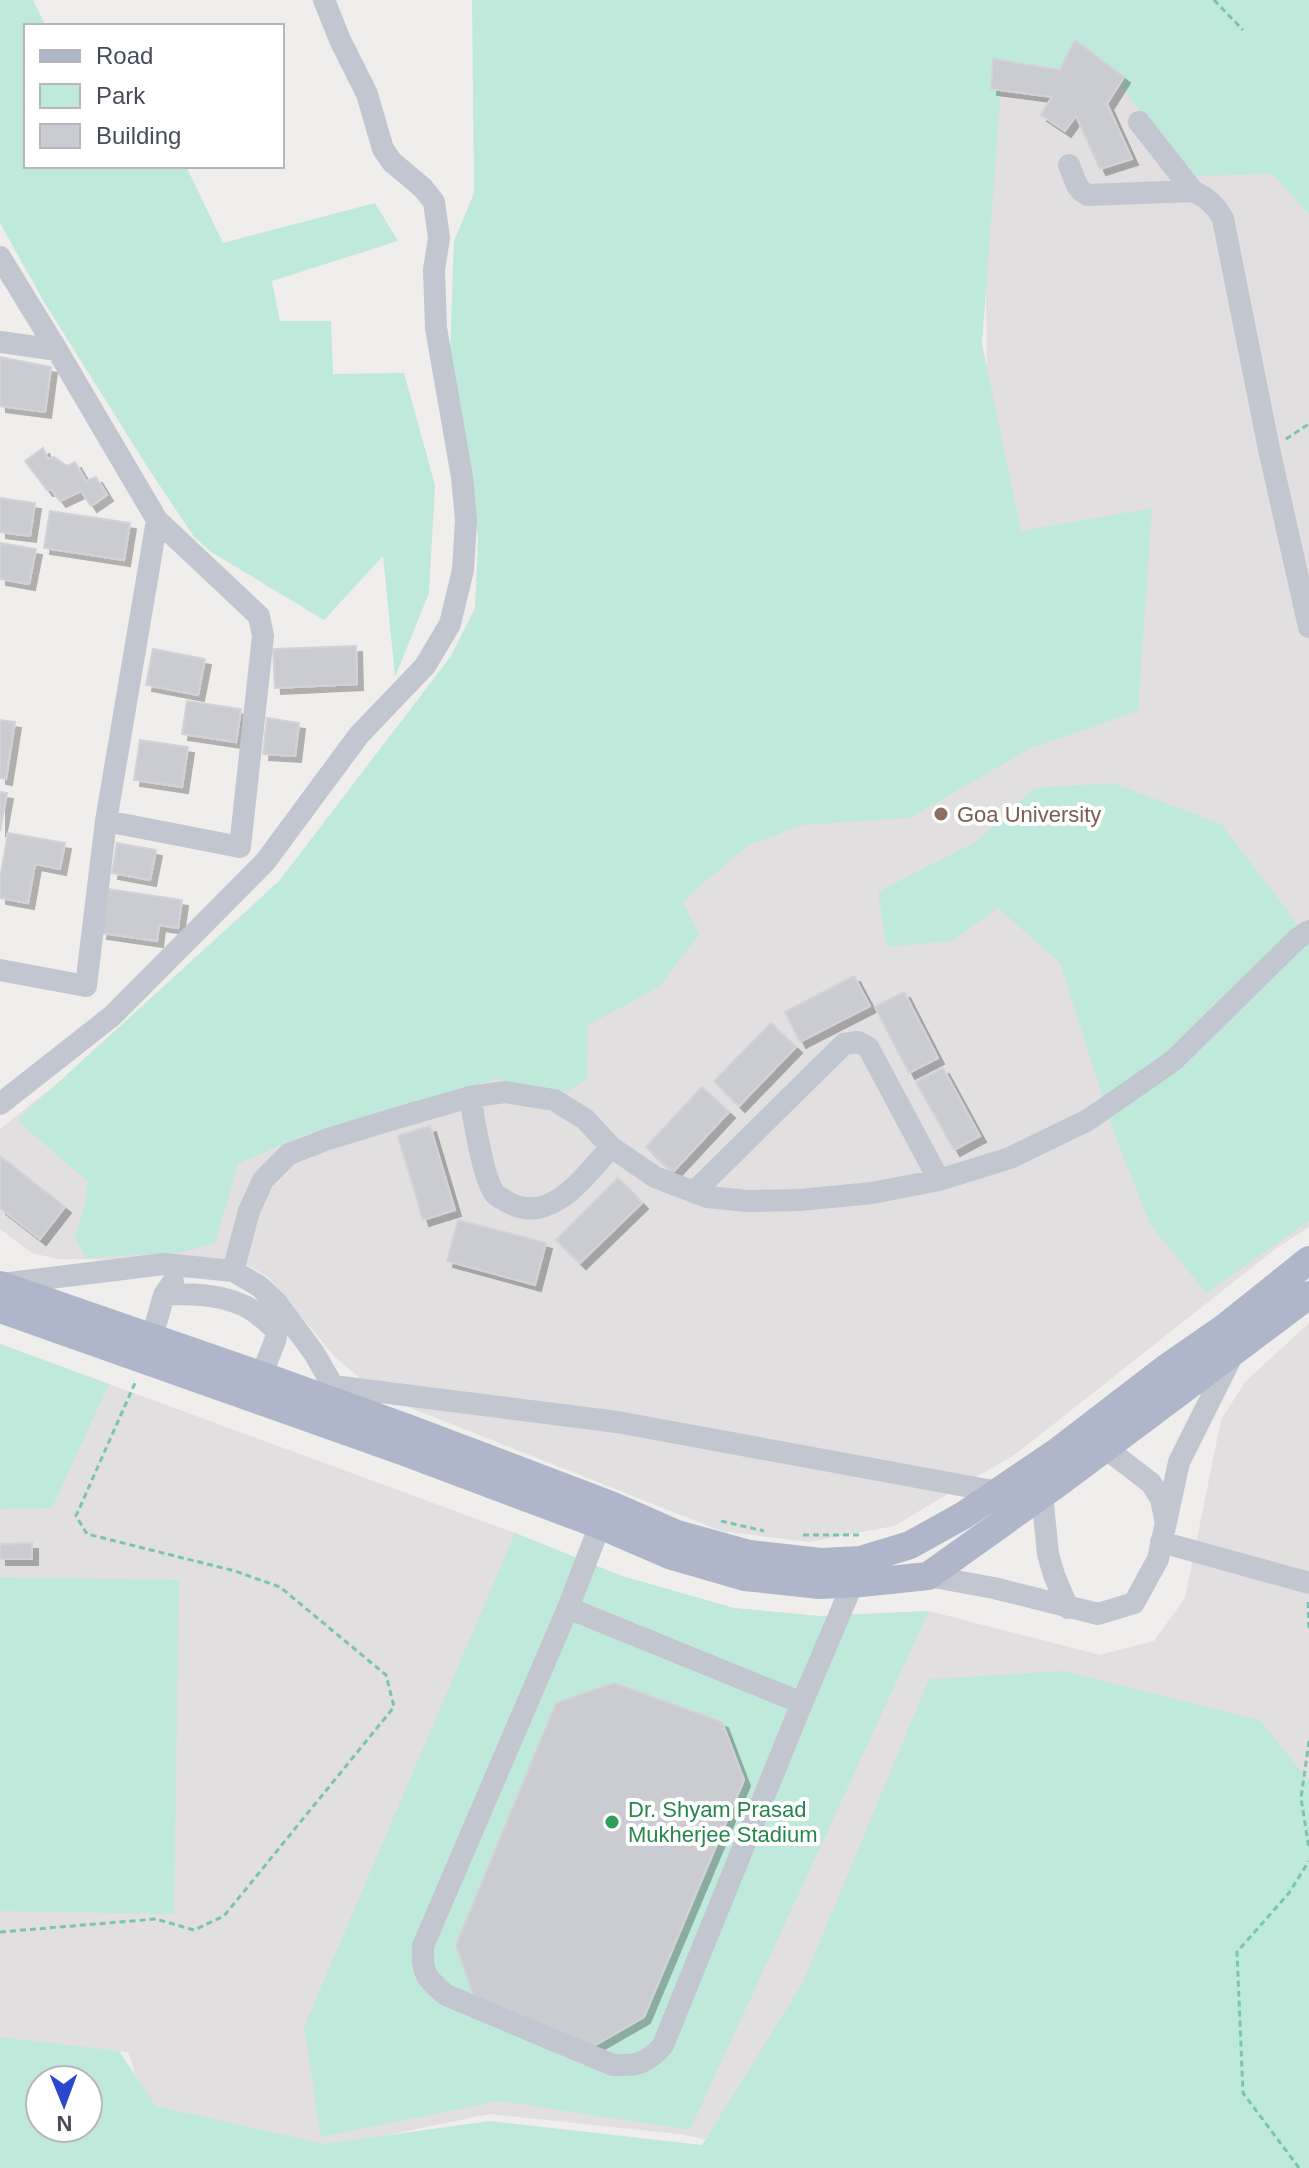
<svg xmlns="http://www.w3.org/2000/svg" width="1309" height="2168" font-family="Arial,sans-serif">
<defs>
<filter id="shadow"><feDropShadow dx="6" dy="6" stdDeviation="0" flood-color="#0004"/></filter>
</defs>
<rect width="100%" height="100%" fill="#f0eeed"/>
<path fill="#e1dfdf" d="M1309,0V1227L1274,1250L1017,1453L894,1526L809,1542L721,1531L381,1396L336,1358L268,1277L247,1265L198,1261L57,1259L32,1253L0,1229V1129L295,894L991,684L983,63Z
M1309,1323V2168H846L679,2134L489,2114L320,2149L148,2114L128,2052L0,2041V1344L515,1533L622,1576L734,1608L819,1616L929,1611L1100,1655L1154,1641L1185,1598L1221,1420L1245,1382Z"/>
<path fill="#bfeadb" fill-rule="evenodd" d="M0,0H33L46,26H26V166H186L223,243L375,203L398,241L272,281L280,321H331L333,374L404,373L435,485L429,593L395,677L383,556L324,620L211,552L194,537L148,468L44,302L0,223Z
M472,0H1309V214L1272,174L1195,176L1092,53L1044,79L1002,75L982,344L1021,531L1152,508L1138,711L1031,748L910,818L802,825L747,846L683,901L699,935L659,987L588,1025L587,1079L567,1092L497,1079L304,1135L238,1164L215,1243L184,1252L86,1258L75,1238L84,1209L88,1182L17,1120L279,881L451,656L475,608L478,537L450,353L454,241L474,193Z
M1113,783L1221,824L1284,906L1309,943V1221L1206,1293L1150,1224L1116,1138L1060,963L998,908L952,941L887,947L878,892L977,841L1034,788Z
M0,1344L109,1384L52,1508L0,1509Z
M515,1533L622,1576L734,1608L819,1616L929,1611L690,2130L499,2101L321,2137L304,2027Z
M0,1577L179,1580L174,1914L0,1911Z
M1063,1671L1260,1720L1309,1781V2168H0V2037L119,2051L156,2106L324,2144L490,2121L702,2145L802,1984L929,1679ZM40,2080H88V2128H40Z"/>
<path fill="#cbccd2" stroke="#d2d2d8" stroke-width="2" filter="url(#shadow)" d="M1075,40L1124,77L1107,104L1132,159L1100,169L1076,116L1065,131L1041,115L1052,97L991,89L993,59L1060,70Z
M0,357L51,367L45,412L0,406Z
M43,448L48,459L54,457L67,466L75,462L86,481L96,477L107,495L91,506L81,491L60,501L51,489L47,490L25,461Z
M0,498L35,503L30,536L0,532Z
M50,511L130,523L124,560L44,548Z
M0,543L36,549L29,584L0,579Z
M356,646L357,684L275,688L273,649Z
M153,649L205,659L198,695L146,685Z
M187,701L241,709L236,742L182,734Z
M267,718L299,723L295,756L263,754Z
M0,720L15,722L6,779L0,778Z
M140,740L188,747L182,787L134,780Z
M0,792L7,793L0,831Z
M8,833L65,843L60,869L35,864L28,903L0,898V878Z
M117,843L156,850L150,880L112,873Z
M108,889L182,900L178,928L159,925L157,941L101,933Z
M854,976L870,1006L800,1042L785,1012Z
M904,992L938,1058L909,1073L875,1007Z
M771,1023L796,1047L739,1106L714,1081Z
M943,1068L980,1136L954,1150L916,1082Z
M702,1087L729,1112L673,1172L646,1147Z
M430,1126L455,1210L423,1220L398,1136Z
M0,1156L65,1207L40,1239L0,1208Z
M618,1178L642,1203L580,1263L556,1240Z
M458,1220L546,1243L535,1285L447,1261Z
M32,1543V1559H0V1544Z
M614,1683L722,1722L744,1780L644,2017L592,2047L474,1996L456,1945L556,1703Z"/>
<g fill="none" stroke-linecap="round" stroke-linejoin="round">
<path stroke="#7bc4b3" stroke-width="3" stroke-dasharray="6 4" stroke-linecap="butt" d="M1214,0L1243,30
M1286,439L1309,424
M721,1521L764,1531
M803,1535H859
M1308,1602L1309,1630
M1309,1741L1301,1798L1309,1849
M0,1932L156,1919L194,1930L224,1916L394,1707L386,1675L280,1587L235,1571L87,1534L76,1516L135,1383
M1299,2168L1243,2093L1237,1952L1289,1893L1309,1861"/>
<path stroke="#c2c6d1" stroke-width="22" d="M1139,122L1193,191
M1069,165C1074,176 1076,191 1088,195L1193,191C1207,198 1216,205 1223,219L1269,449L1309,627
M0,257L57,350
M0,342L57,350L157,520L106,821L86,986L0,970
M106,821L240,847L263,636L259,616L157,520
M470,1097C474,1118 483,1180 495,1194C498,1197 502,1199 506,1201C549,1228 585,1176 611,1147
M0,1104L112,1016L265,862L359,735L425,666L450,624L463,570L466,520L462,477L436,328L434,270L439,238L434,202L423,188L392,162L383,149L367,94L340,40L324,0
M694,1192L844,1044L858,1042L868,1047L939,1180
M233,1271L249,1211L263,1180L289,1154L328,1139L397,1118L470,1097L505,1092L554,1100L585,1119L611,1147L655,1177L707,1197L748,1201L800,1200L872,1193L939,1180L1010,1158L1088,1120L1173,1061L1297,939L1309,931
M1,1284L164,1264L233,1271L259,1286L277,1303L314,1353L333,1386L338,1398
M164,1295C192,1293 227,1295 252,1310C261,1316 269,1324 277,1331
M148,1351L164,1295L173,1282
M261,1376L275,1341L280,1316
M333,1386L617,1422L998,1492
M1104,1447L1151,1483L1161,1499L1165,1519
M1042,1494L1048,1554L1054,1575L1068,1608
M600,1525L568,1608L423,1946C422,1974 425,1977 446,1995L613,2065C637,2066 647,2064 663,2045L802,1703L853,1583
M1161,1542L1309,1583
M928,1576L994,1588L1098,1614L1134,1603L1158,1559L1179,1462L1233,1354
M568,1608L802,1703"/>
<path stroke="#afb6ca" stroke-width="28" d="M0,1285L266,1377L410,1429L611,1505L677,1534L749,1554L821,1562L861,1560L910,1545L964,1515L1058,1451L1166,1368L1224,1328L1309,1260
M0,1309L402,1451L602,1526L669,1555L745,1577L820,1585L861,1583L928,1576L1061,1481L1309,1295"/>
</g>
<circle fill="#8d6e63" stroke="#fff" stroke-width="3" cx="941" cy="814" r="8"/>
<circle fill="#2e9e5b" stroke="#fff" stroke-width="3" cx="612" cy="1822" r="8"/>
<g text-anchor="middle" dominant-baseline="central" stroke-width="8" stroke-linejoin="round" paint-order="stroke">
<g font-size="22" fill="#785e54" stroke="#fff" text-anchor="start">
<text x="957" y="814">Goa University</text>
</g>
<g font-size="22" fill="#27864d" stroke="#fff" text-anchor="start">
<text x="628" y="1809">Dr. Shyam Prasad<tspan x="628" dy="25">Mukherjee Stadium</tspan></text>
</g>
</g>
<rect x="24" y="24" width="260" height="144" fill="#ffffff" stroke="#b5b7bd" stroke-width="2"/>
<rect x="40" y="50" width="40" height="12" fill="#afb6ca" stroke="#b5b7bd" stroke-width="2"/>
<text x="96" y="64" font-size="24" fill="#474c59">Road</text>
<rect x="40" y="84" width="40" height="24" fill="#bfeadb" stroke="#b5b7bd" stroke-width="2"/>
<text x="96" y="104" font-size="24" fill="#474c59">Park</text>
<rect x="40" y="124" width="40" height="24" fill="#cbccd2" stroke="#b5b7bd" stroke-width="2"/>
<text x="96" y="144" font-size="24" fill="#474c59">Building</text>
<g transform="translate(64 2104) rotate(179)"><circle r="38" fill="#ffffff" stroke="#b5b7bd" stroke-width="2"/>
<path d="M0-6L14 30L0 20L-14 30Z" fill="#2a47cd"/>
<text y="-12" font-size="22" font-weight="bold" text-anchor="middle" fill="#474c59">N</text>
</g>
</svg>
